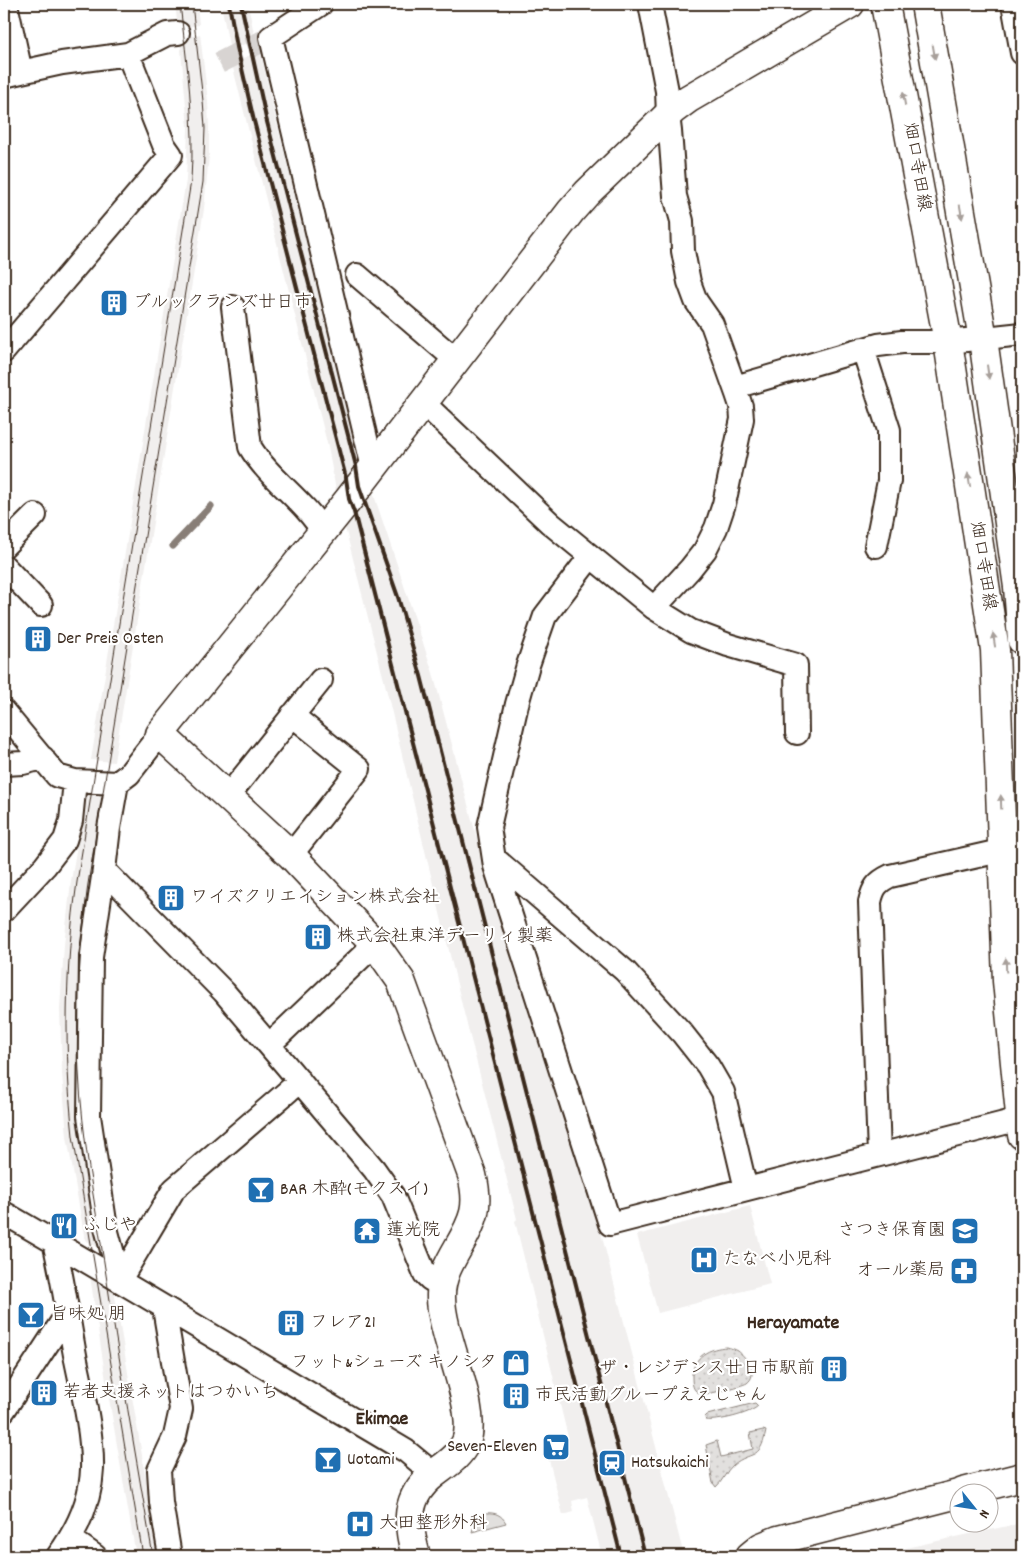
<svg xmlns="http://www.w3.org/2000/svg" width="1026" height="1560" font-family="Dekko,'Klee One',sans-serif">
<defs>
<pattern id="grass-dots" width="8" height="8" patternUnits="userSpaceOnUse" patternTransform="scale(1.25)"><rect width="8" height="8" fill="#e2e0de"/><path d="M2 2h.1M6 6h.1" fill="none" stroke="#c3c0be" stroke-width="1.8" stroke-linecap="round"/></pattern>
</defs>
<rect width="100%" height="100%" fill="#fff"/>
<filter id="ink" filterUnits="userSpaceOnUse"><feTurbulence type="fractalNoise" baseFrequency=".02" numOctaves="2"/><feDisplacementMap in="SourceGraphic" scale="10" xChannelSelector="R" yChannelSelector="G"/><feConvolveMatrix kernelMatrix="1 2 1 2 8 2 1 2 1" color-interpolation-filters="sRGB"/></filter>
<g filter="url(#ink)">
<path fill="#f1efee" d="M175,4H197L199,25L178,29Z
M221,4H248L255,39L230,51Z
M200,34L208,101L209,128V155L204,209L114,762L91,760L186,180L188,128L180,39Z
M260,50L275,116L368,477L433,673L488,880L589,1186L684,1556H602L587,1497L572,1501L574,1512L563,1515L545,1444L568,1437L515,1221L517,1219L463,1009L385,684L337,496L328,447L232,64Z
M86,791L109,793L86,947L108,1253L85,1240L67,1137L62,1073L60,1009L64,945L71,881Z
M750,1206L770,1284L658,1313L637,1235Z
M90,1276L114,1290L159,1556H136L106,1381Z
M1022,1523V1556H869L965,1535Z"/>
<path fill="url(#grass-dots)" stroke="#8e857e" d="M727,1347C730,1348 735,1349 738,1351C747,1358 759,1374 747,1383C742,1386 707,1395 702,1394C700,1394 696,1391 695,1390C692,1386 692,1381 692,1375C694,1356 709,1348 727,1347Z
M755,1403L758,1406C750,1414 717,1422 706,1420L704,1418L707,1415Z
M763,1430L766,1431C760,1462 751,1450 733,1465C726,1471 723,1481 716,1487L713,1483L706,1445L717,1441L721,1457L753,1449L750,1433Z"/>
<path fill="#e2e0de" stroke="#8e857e" d="M486,1513C495,1512 502,1515 506,1523L472,1532L476,1519Z"/>
<g fill="none" stroke-linecap="round" stroke-linejoin="round">
<path stroke="#887e77" stroke-width="7" d="M173,546L211,506"/>
<path stroke="#d8d4d2" stroke-width="22" stroke-dasharray="22 11" stroke-linecap="butt" d="M219,63L271,37"/>
<defs>
<path id="street" d="M321,4L271,37L373,468
M650,4L667,91L668,115L670,131L675,196L682,221L683,251L689,282L696,301L712,324L737,394L741,406L742,419L724,504L716,528L705,550L690,569L654,608
M1013,4L1022,53
M21,72L62,63L128,54L167,34L178,33
M4,76L21,72L6,4
M357,275L456,360
M233,307L250,447C269,479 304,500 323,532
M863,349L889,430V481L876,546
M4,351L171,155L164,145L128,54
M735,387L878,345L902,342H948L1022,334
M422,405L434,413L550,523L654,608L691,631L728,645L796,665L797,733
M4,546L35,515
M590,557L545,616L528,665L517,704L489,827L495,866L610,1224L1020,1119
M4,566L41,605
M4,712L57,776L75,781L117,783L129,774L160,734
M4,764L23,763L43,758
M117,783L109,828L104,870L91,957L89,1116L106,1228L120,1280
M228,796L321,680
M291,855L359,769L292,715
M494,858L625,971L682,1033L708,1066L723,1092L746,1189
M104,870L224,992L374,1169L393,1196L425,1274L430,1279L442,1286
M4,910L45,866L65,840L71,821L75,781
M269,1045L375,944
M879,1155L870,902C873,888 877,882 890,876L1022,846
M4,1213C139,1291 272,1372 406,1451L434,1474
M54,1242C63,1279 68,1317 75,1355C82,1390 93,1433 92,1469C91,1502 77,1530 58,1556
M120,1280L174,1189L300,1081
M164,1308L181,1409L175,1436L159,1470L161,1502L170,1556
M4,1410L67,1314
M71,1539L95,1556"/>
<path id="secondary" d="M885,4L948,342L995,650L1007,981L1022,1135
M925,4L983,339L1018,587L1022,640
M963,1492L1022,1477
M416,1556C407,1524 404,1497 434,1474C447,1464 459,1457 466,1442C479,1409 441,1337 441,1297C440,1265 467,1242 474,1213C477,1200 475,1187 472,1175L401,981L375,944L291,855L160,734L349,499L571,211L587,193L673,110L688,99L850,4
M750,1556L761,1547L778,1540L958,1494"/>
</defs>
<use href="#street" stroke="#3b2a1e" stroke-width="26"/>
<use href="#secondary" stroke="#3b2a1e" stroke-width="31"/>
<use href="#street" stroke="#fff" stroke-width="22"/>
<use href="#secondary" stroke="#fff" stroke-width="28"/>
<path stroke="#3b2a1e" stroke-width="1" d="M143,1556L73,1136C64,1051 65,967 77,882L191,181C195,120 187,64 180,4
M153,1556C136,1458 119,1361 104,1262C94,1199 82,1136 79,1072C75,1009 80,946 88,884L203,182L205,128L203,101L192,4"/>
<path stroke="#3b2a1e" stroke-width="4" d="M229,4L237,47L254,121L346,478L349,499L354,512L621,1556
M241,4L266,118L356,466L359,486L398,597L421,676L645,1556"/>
</g>
<defs><path id="oneway-solid" d="M-6-.8H1V-3.2L6.5 0L1 3.2V.8H-6Z" transform="scale(1.25)"/></defs>
<g fill="#a79f9a">
<use href="#oneway-solid" transform="translate(934 52) rotate(80)"/>
<use href="#oneway-solid" transform="translate(904 99) rotate(-100)"/>
<use href="#oneway-solid" transform="translate(961 212) rotate(80)"/>
<use href="#oneway-solid" transform="translate(988 372) rotate(82)"/>
<use href="#oneway-solid" transform="translate(969 480) rotate(-99)"/>
<use href="#oneway-solid" transform="translate(994 640) rotate(-99)"/>
<use href="#oneway-solid" transform="translate(1001 802) rotate(-92)"/>
<use href="#oneway-solid" transform="translate(1006 965) rotate(-92)"/>
</g>
</g>
<defs>
<symbol id="building-square" viewBox="-11 -11 22 22"><rect x="-9" y="-9" width="18" height="18" rx="4" fill="#1f6fb2" stroke="#fff"/><path d="M-4-6H4V6H1V3H-1V6H-4ZM-2.5-4.3h1.7v1.8h-1.7ZM.8-4.3h1.7v1.8H.8ZM-2.5-1h1.7V.8h-1.7ZM.8-1h1.7V.8H.8Z" fill="#fff"/></symbol>
<symbol id="bar-square" viewBox="-11 -11 22 22"><rect x="-9" y="-9" width="18" height="18" rx="4" fill="#1f6fb2" stroke="#fff"/><path d="M-6-5H6L.8 .8V4.5H3.5V6h-7V4.5H-.8V.8Z" fill="#fff"/></symbol>
<symbol id="restaurant-square" viewBox="-11 -11 22 22"><rect x="-9" y="-9" width="18" height="18" rx="4" fill="#1f6fb2" stroke="#fff"/><path d="M-5-6h1v4h1v-4h1v4h1v-4h1v5L-1.5 .5V6h-2V.5L-5-1ZM5-6V6H3V1.5H1.5Q1.5-4 5-6Z" fill="#fff"/></symbol>
<symbol id="temple-square" viewBox="-11 -11 22 22"><rect x="-9" y="-9" width="18" height="18" rx="4" fill="#1f6fb2" stroke="#fff"/><path d="M0-6L5-2H3V0L6.5 2.5H4V6H1.5V3h-3V6H-4V2.5H-6.5L-3 0V-2H-5Z" fill="#fff"/></symbol>
<symbol id="school-square" viewBox="-11 -11 22 22"><rect x="-9" y="-9" width="18" height="18" rx="4" fill="#1f6fb2" stroke="#fff"/><path d="M0-5L7-2L0 1L-7-2ZM-4 1L0 2.5L4 1V4Q0 6-4 4Z" fill="#fff"/></symbol>
<symbol id="hospital-square" viewBox="-11 -11 22 22"><rect x="-9" y="-9" width="18" height="18" rx="4" fill="#1f6fb2" stroke="#fff"/><path d="M-5-5h3v3.5h4V-5h3V5h-3V1.5h-4V5h-3Z" fill="#fff"/></symbol>
<symbol id="pharmacy-square" viewBox="-11 -11 22 22"><rect x="-9" y="-9" width="18" height="18" rx="4" fill="#1f6fb2" stroke="#fff"/><path d="M-2-6h4v4h4v4h-4v4h-4v-4h-4v-4h4Z" fill="#fff"/></symbol>
<symbol id="shop-square" viewBox="-11 -11 22 22"><rect x="-9" y="-9" width="18" height="18" rx="4" fill="#1f6fb2" stroke="#fff"/><path d="M-5-2.5h2.3a2.7 3.5 0 0 1 5.4 0H5L5.5 6h-11ZM-1.5-2.5h3a1.5 2.3 0 0 0-3 0Z" fill="#fff"/></symbol>
<symbol id="supermarket-square" viewBox="-11 -11 22 22"><rect x="-9" y="-9" width="18" height="18" rx="4" fill="#1f6fb2" stroke="#fff"/><path d="M-6-5.5h2.5l.6 2H6L4.5 2H-2.5L-4.4-4H-6ZM-1.5 3.2a1.3 1.3 0 1 0 .1 0ZM3 3.2a1.3 1.3 0 1 0 .1 0Z" fill="#fff"/></symbol>
<symbol id="station-square" viewBox="-11 -11 22 22"><rect x="-9" y="-9" width="18" height="18" rx="4" fill="#1f6fb2" stroke="#fff"/><path d="M-3-6H3Q5-6 5-4V2Q5 4 3 4L4.5 6H3L1.5 4h-3L-3 6H-4.5L-3 4Q-5 4-5 2V-4Q-5-6-3-6ZM-3.5-4v3h7v-3ZM-3.5 1v1.5H-2V1ZM2 1v1.5H3.5V1Z" fill="#fff"/></symbol>
</defs>
<g fill-rule="evenodd">
<use href="#building-square" x="98" y="287" width="32" height="32"/>
<use href="#building-square" x="22" y="623" width="32" height="32"/>
<use href="#building-square" x="155" y="882" width="32" height="32"/>
<use href="#building-square" x="302" y="921" width="32" height="32"/>
<use href="#bar-square" x="245" y="1174" width="32" height="32"/>
<use href="#restaurant-square" x="48" y="1210" width="32" height="32"/>
<use href="#temple-square" x="351" y="1215" width="32" height="32"/>
<use href="#school-square" x="949" y="1215" width="32" height="32"/>
<use href="#hospital-square" x="688" y="1244" width="32" height="32"/>
<use href="#pharmacy-square" x="948" y="1255" width="32" height="32"/>
<use href="#bar-square" x="15" y="1299" width="32" height="32"/>
<use href="#building-square" x="275" y="1307" width="32" height="32"/>
<use href="#shop-square" x="500" y="1347" width="32" height="32"/>
<use href="#building-square" x="818" y="1353" width="32" height="32"/>
<use href="#building-square" x="28" y="1377" width="32" height="32"/>
<use href="#building-square" x="500" y="1380" width="32" height="32"/>
<use href="#supermarket-square" x="540" y="1431" width="32" height="32"/>
<use href="#bar-square" x="312" y="1444" width="32" height="32"/>
<use href="#station-square" x="596" y="1447" width="32" height="32"/>
<use href="#hospital-square" x="344" y="1508" width="32" height="32"/>
</g>
<g text-anchor="middle" dominant-baseline="central" stroke-width="4.5" stroke-linejoin="round" paint-order="stroke">
<g font-size="18" fill="#3b2a1e" stroke="#fff">
<text transform="translate(916 167) rotate(80)">畑口寺田線</text>
<text transform="translate(982 566) rotate(81)">畑口寺田線</text>
</g>
<g font-size="18" fill="#3b2a1e" stroke="#fff" text-anchor="start">
<text x="133" y="303">ブルックランズ廿日市</text>
<text x="57" y="639">Der Preis Osten</text>
<text x="190" y="898">ワイズクリエイション株式会社</text>
<text x="337" y="937">株式会社東洋デーリィ製薬</text>
<text x="280" y="1190">BAR 木酔(モクスイ)</text>
<text x="83" y="1226">ふじや</text>
<text x="386" y="1231">蓮光院</text>
<text x="946" y="1231" text-anchor="end">さつき保育園</text>
<text x="723" y="1260">たなべ小児科</text>
<text x="945" y="1271" text-anchor="end">オール薬局</text>
<text x="50" y="1315">旨味処 朋</text>
<text x="310" y="1323">フレア21</text>
<text x="497" y="1363" text-anchor="end">フット&amp;シューズ キノシタ</text>
<text x="815" y="1369" text-anchor="end">ザ・レジデンス廿日市駅前</text>
<text x="63" y="1393">若者支援ネットはつかいち</text>
<text x="535" y="1396">市民活動グループええじゃん</text>
<text x="537" y="1447" text-anchor="end">Seven-Eleven</text>
<text x="347" y="1460">Uotami</text>
<text x="631" y="1463">Hatsukaichi</text>
<text x="379" y="1524">大田整形外科</text>
</g>
<g font-size="20" font-weight="bold" fill="#3b2a1e" stroke="#fff">
<text x="793" y="1324">Herayamate</text>
<text x="382" y="1420">Ekimae</text>
</g>
</g>
<rect width="1026" height="1560" fill="none" stroke="#fff" stroke-width="20"/>
<rect x="10" y="10" width="1006" height="1540" fill="none" stroke="#3b2a1e" stroke-width="2" filter="url(#ink)"/>
<g transform="translate(974 1508) rotate(120)"><circle r="24" fill="#ffffff" stroke="#b1aaa5"/>
<path d="M0-4L9 19L0 12L-9 19Z" fill="#1f6fb2"/>
<text y="-8" font-size="14" font-weight="bold" text-anchor="middle" fill="#3b2a1e">N</text>
</g>
</svg>
